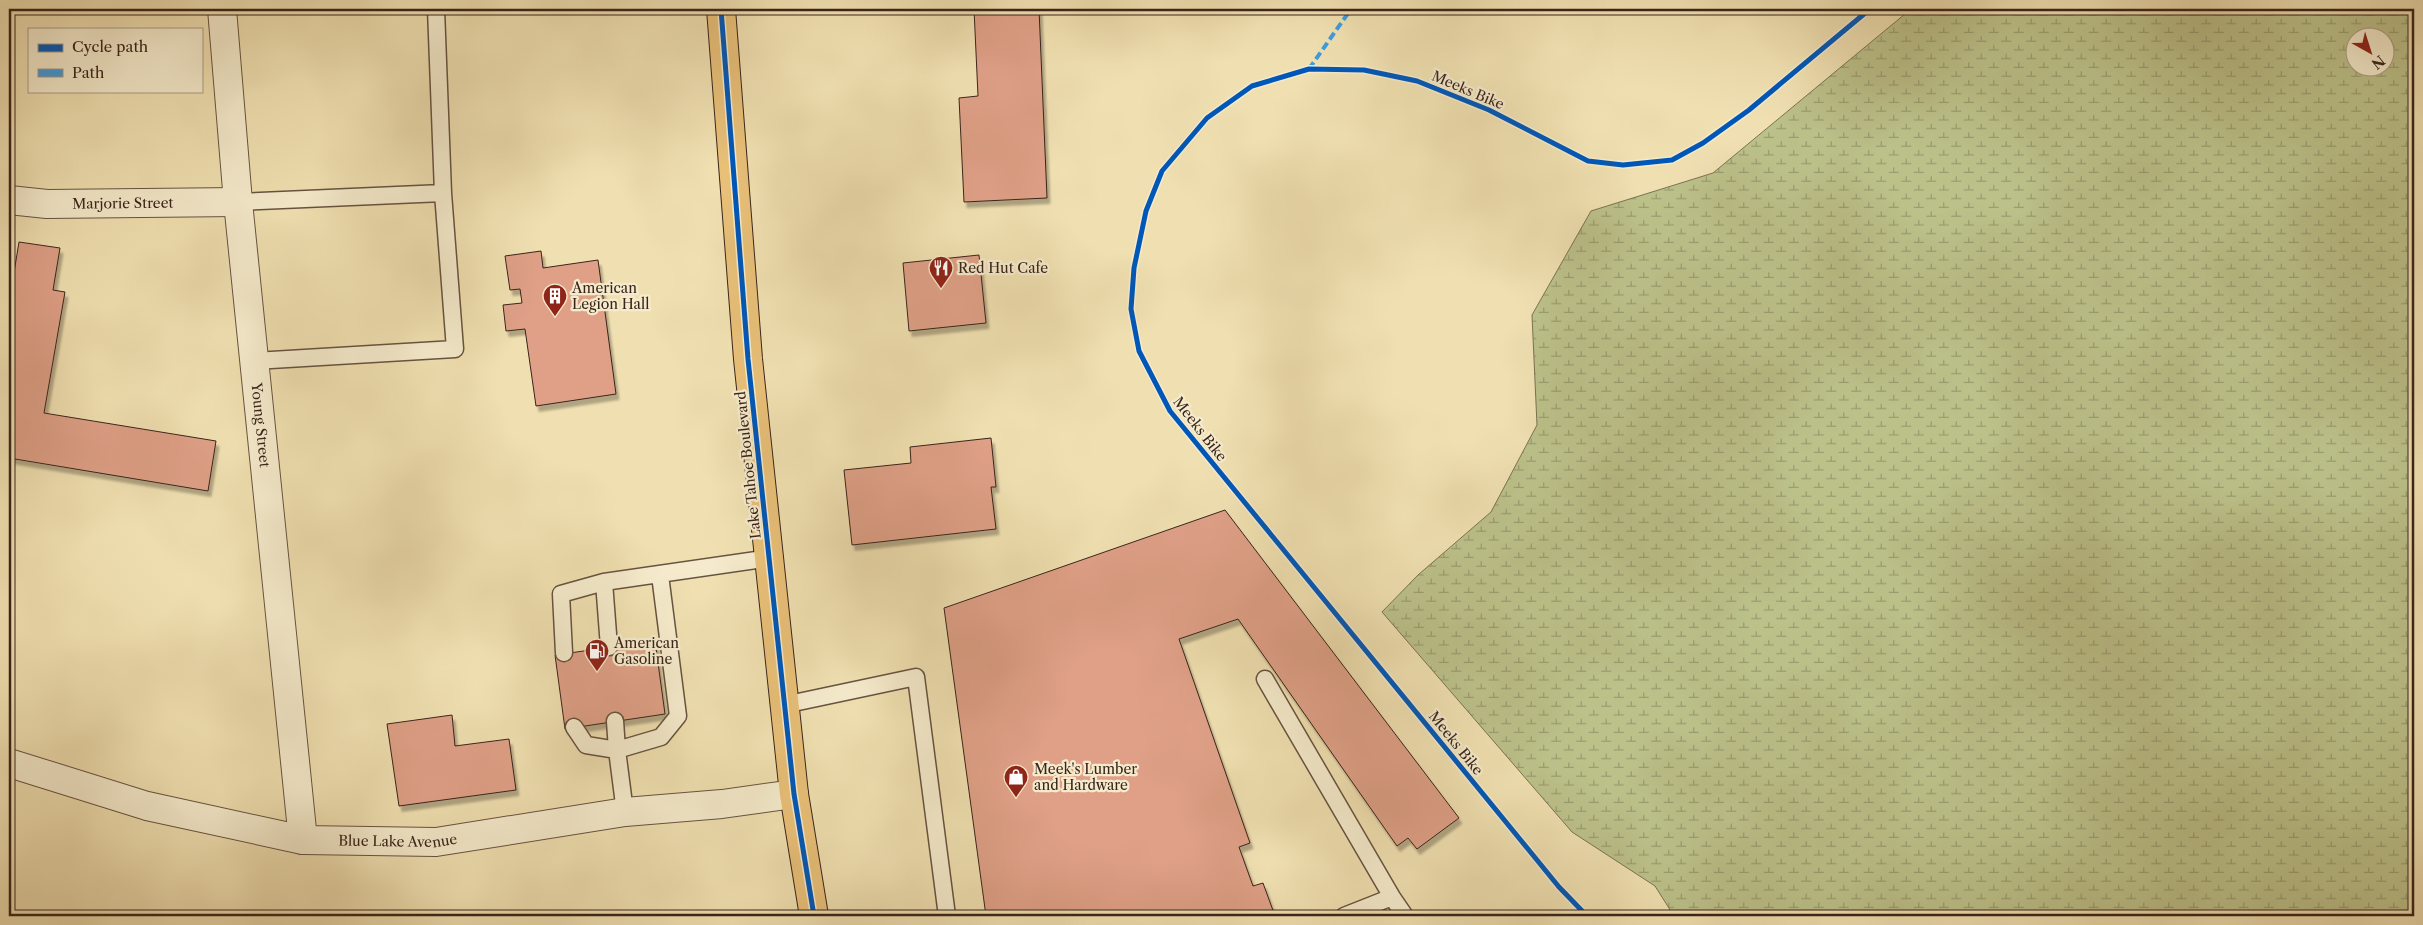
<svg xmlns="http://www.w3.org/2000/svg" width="2423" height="925" font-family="'Libre Caslon Text',serif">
<defs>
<pattern id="wetland-marsh" width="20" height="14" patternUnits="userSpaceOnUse" patternTransform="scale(1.25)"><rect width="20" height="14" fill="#bcc18a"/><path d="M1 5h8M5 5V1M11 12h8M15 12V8" fill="none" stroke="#9a9d70"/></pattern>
<filter id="shadow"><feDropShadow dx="3" dy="5.5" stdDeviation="1" flood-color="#0004"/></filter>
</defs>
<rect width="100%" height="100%" fill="#f0e0b1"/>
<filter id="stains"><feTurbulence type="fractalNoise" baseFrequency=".004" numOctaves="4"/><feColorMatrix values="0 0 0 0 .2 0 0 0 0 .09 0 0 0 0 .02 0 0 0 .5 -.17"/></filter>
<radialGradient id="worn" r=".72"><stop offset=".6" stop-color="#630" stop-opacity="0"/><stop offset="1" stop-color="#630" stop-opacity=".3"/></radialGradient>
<path fill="url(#wetland-marsh)" stroke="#7a7252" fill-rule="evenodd" d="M1911,9H2414V916H1674L1655,886L1572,832L1382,612L1418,575L1491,512L1537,425L1532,315L1591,211L1713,173ZM2356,38H2386V68H2356Z"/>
<path fill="#dfa087" stroke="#39241b" filter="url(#shadow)" d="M974,9H1039L1047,198L964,202L959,98L978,96Z
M19,242L60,248L53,290L65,292L44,413L216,441L208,491L9,458V363L12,345H9V303Z
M541,251L543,268L598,260L616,394L536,406L525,329L506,331L503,305L522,303L520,289L510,290L505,256Z
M979,255L986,323L909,331L903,263Z
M991,438L996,487H991L996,529L852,545L844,470L911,463L910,447Z
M1225,510L1459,818L1417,849L1408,838L1397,846L1238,619L1179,639L1250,843L1239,847L1253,886L1263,883L1275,916H986L944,608Z
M655,641L665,714L565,729L555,655Z
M452,715L455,746L509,739L516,790L399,806L387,724Z"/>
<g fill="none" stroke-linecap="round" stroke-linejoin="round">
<defs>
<path id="lane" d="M238,202L443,193L436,9
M254,361L455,349L443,193
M604,582L609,647
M564,653L561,594L604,582L770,558
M1265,679L1392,897
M784,705L916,677L947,916
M615,721L617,750L661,737L678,716L660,575
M574,727L586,745L617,750L625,812
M1344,916L1392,897L1405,916"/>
<g id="street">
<path id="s1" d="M222,9L238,202L303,840"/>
<path id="s2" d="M9,200L47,204L238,202"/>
<path id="s3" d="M9,763L147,806L303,840L436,842L625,812L722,804L794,794"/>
</g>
<path id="highway" d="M721,9L748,359L794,794L814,916"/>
</defs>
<use href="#lane" stroke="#675340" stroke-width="19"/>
<use href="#street" stroke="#675340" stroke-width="30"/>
<use href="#highway" stroke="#39241b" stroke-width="30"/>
<use href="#lane" stroke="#f5ebcc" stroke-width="16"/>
<use href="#street" stroke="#f5ebcc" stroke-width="28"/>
<use href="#highway" stroke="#e8c078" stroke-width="28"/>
<path stroke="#3e9cdf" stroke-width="4" stroke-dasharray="8 4" stroke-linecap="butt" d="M1309,69L1351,9"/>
<defs>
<path id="cycleway" d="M721,9L748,359L794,794L814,916
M1587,916L1559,887L1170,411L1139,351L1131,309L1134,268L1146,211L1162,171L1207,118L1252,86L1309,69L1364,70L1417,81L1489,110L1588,161L1623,165L1672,160L1703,143L1749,110L1870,9"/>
</defs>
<use href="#cycleway" stroke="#f5ebcc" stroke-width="8"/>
<use href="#cycleway" stroke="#0057b8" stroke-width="5"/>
</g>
<defs>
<symbol id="restaurant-pin" viewBox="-11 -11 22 30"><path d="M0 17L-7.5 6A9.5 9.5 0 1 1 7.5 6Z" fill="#8f2418" stroke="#f5ebcc"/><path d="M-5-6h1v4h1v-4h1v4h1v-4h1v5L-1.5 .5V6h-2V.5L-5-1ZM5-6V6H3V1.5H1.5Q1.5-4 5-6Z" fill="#fff"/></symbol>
<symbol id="building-pin" viewBox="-11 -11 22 30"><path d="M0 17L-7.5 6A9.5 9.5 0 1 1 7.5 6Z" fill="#8f2418" stroke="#f5ebcc"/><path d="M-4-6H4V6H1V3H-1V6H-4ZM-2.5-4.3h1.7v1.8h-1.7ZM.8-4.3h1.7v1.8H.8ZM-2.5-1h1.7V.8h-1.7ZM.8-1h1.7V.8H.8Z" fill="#fff"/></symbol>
<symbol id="fuel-pin" viewBox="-11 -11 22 30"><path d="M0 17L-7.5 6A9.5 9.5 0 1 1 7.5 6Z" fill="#8f2418" stroke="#f5ebcc"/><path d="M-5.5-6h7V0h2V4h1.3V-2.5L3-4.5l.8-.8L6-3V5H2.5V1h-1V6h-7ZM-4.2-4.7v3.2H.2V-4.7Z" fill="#fff"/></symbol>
<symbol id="shop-pin" viewBox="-11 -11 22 30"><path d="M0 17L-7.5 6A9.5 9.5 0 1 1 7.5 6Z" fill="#8f2418" stroke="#f5ebcc"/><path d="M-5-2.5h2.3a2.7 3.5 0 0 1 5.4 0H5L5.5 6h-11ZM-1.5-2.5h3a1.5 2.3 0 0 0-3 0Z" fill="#fff"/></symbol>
</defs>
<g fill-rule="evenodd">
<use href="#restaurant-pin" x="927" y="254" width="28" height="38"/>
<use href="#building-pin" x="541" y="282" width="28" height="38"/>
<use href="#fuel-pin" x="583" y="637" width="28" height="38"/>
<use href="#shop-pin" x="1002" y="763" width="28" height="38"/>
</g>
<g text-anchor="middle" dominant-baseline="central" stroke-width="4.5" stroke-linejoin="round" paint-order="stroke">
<g font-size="14" fill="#39241b" stroke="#f5ebcc">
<text transform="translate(1468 90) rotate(23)">Meeks Bike</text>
<text stroke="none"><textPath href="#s2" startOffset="114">Marjorie Street</textPath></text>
<text stroke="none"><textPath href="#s1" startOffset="418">Young Street</textPath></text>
<text transform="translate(1200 429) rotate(52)">Meeks Bike</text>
<text transform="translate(748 465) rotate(-96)">Lake Tahoe Boulevard</text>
<text transform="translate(1456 743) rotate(51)">Meeks Bike</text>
<text stroke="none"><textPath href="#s3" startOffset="399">Blue Lake Avenue</textPath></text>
</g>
<g font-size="14" fill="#39241b" stroke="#f5ebcc" text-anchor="start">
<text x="958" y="268">Red Hut Cafe</text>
<text x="572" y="288">American<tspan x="572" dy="16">Legion Hall</tspan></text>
<text x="614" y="643">American<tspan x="614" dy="16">Gasoline</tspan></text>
<text x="1034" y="769">Meek's Lumber<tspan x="1034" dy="16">and Hardware</tspan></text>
</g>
</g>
<rect width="2423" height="925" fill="none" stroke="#f0e0b1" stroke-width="30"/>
<rect x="10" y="10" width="2403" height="905" fill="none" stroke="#39241b" stroke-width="2.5"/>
<rect x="15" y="15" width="2393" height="895" fill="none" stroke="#39241b"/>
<rect x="28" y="28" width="175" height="65" fill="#f5ebcc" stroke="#aa9b85"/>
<rect x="38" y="44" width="25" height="8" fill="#0057b8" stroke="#aa9b85"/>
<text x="72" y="52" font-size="15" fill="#39241b">Cycle path</text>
<rect x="38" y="69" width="25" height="8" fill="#3e9cdf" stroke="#aa9b85"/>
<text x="72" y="78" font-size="15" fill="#39241b">Path</text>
<g transform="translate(2370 52) rotate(141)"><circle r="24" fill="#f5ebcc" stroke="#aa9b85"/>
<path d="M0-4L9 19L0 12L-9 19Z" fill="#8f2418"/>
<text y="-8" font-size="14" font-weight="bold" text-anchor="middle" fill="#39241b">N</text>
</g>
<rect width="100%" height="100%" filter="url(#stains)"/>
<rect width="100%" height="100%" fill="url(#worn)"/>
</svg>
